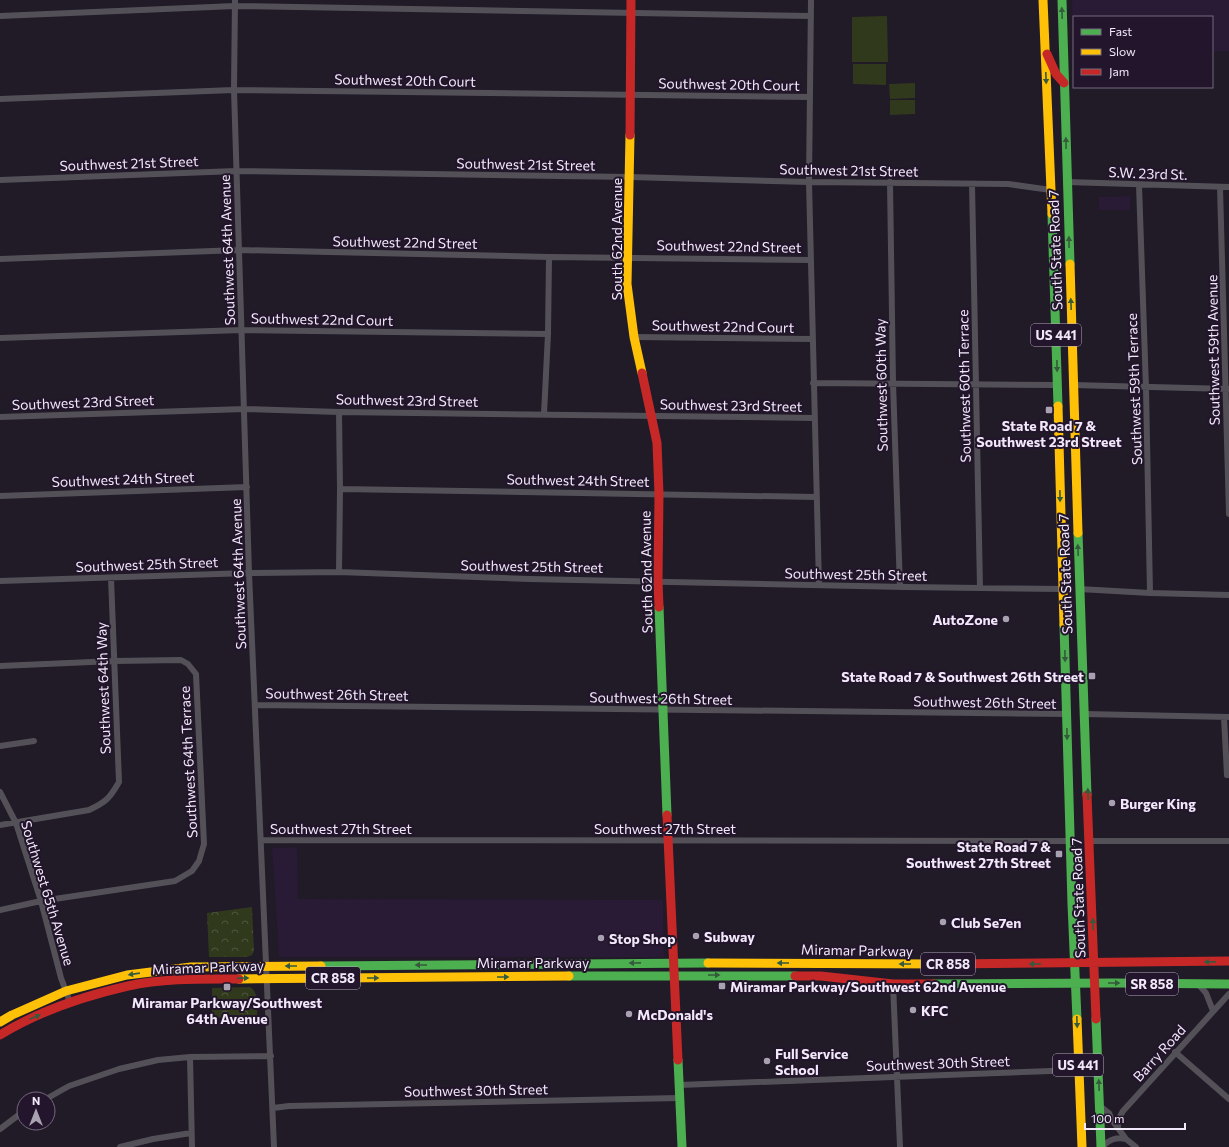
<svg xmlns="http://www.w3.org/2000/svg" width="1229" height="1147" font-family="Commissioner,sans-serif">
<defs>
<pattern id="park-crowns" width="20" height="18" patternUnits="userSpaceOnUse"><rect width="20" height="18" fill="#31391d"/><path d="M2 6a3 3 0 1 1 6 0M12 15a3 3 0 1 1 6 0" fill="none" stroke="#4f563f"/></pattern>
</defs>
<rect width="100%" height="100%" fill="#211a27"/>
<path fill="#291a35" d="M1072,0H1229V51H1212V17H1074V57H1073Z
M1130,196V210H1099V197Z
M297,847L298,899L663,900L664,957H279L272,848Z"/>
<path fill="url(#park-crowns)" d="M252,907L254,951L252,955L247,957H209L207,913Z
M250,987C260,993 257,1008 257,1018H212V988Z"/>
<path fill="#31391d" d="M887,16L888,62H852V17Z
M853,64H886V85L853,84Z
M915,83V98L890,99L889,84Z
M890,100H915V114L890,115Z"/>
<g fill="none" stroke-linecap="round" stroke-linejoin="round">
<path stroke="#545058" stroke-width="6" d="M235,0L234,90L249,573L274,1147
M811,0L809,182L819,585
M0,16L235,6L811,16
M0,99L234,90L810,97
M0,180L236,171L630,177L809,182L1008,184L1051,190
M890,182L893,383L900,587
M1067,182L1229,187
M972,184L980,588
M1139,185L1146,388L1150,593
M1220,187L1229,514
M0,259L239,250L549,257L810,260
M634,337L812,339
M0,338L242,330L548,334
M813,383C895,383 976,385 1057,385
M1073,385L1229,389
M339,412L340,489L339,572
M544,414L548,334L549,257
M0,417L245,409L339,412L814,418
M340,489L816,497
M0,496L247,487
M0,581L249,573L339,572L530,579L905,587L1063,589
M1079,589L1150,593L1229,595
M0,666L114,661L181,660L188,664L196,674L204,844L199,861L192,871L175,881L41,901L0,910
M255,705L1067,714
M1084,714L1229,717
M1224,717L1227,775H1229
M0,746L34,741
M0,792L16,823L41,901L61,978L70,1002
M0,825L89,810C106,802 110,798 119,782L111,578
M261,840L1070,841
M1090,841H1229
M893,984L900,1147
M1199,985L1206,993L1213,1011
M1175,1052L1229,1099
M190,1057L192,1147
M679,1085L1079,1070
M46,1099L69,1086L119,1069L158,1060L190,1057L271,1056
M1100,1106L1109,1113L1112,1120L1126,1139L1136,1147
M273,1108L289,1106L680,1098
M1118,1128V1120L1123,1111L1229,994
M0,1129L24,1111
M120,1147L153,1139L191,1133
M1102,1147C1110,1139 1116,1137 1126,1139"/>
<path stroke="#4caf50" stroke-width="9" d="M1062,0L1070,264
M1052,214L1058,406
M1078,533L1087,795
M659,607L667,815
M1064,625L1072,904L1077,1019
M321,966L708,963
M569,976H795
M934,984L1114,983L1229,984
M1096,1019L1101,1147
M678,1060L682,1147"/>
<path stroke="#ffc107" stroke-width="9" d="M1043,0L1052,214
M630,135L627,284L634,337L642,373
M1070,264L1078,533
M1058,406L1064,625
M708,963L945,964
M239,979L569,976
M1077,1019L1082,1147
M0,1022L12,1015L66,991L127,975L191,967L321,966"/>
<path stroke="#c62828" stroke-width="9" d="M1047,54L1056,74L1064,83
M630,135L631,0
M642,373L657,443L659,494L658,581L659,607
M1087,795L1096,1019
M667,815L678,1060
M945,964L1229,961
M795,976H821L893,984H934
M0,1035C39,1011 84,996 128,986C164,978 202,979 239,979"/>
</g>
<defs><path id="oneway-solid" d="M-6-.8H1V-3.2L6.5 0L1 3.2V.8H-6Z"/></defs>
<g fill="#355a3c">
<use href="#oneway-solid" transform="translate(1062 13) rotate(-92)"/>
<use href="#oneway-solid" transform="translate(1046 78) rotate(88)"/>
<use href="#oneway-solid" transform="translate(1066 143) rotate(-91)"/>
<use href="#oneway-solid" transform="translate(1069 242) rotate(-91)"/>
<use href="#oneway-solid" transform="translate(1071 304) rotate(-92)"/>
<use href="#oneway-solid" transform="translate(1057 366) rotate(89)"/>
<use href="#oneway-solid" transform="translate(1060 496) rotate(89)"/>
<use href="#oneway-solid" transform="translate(1078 550) rotate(-92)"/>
<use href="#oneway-solid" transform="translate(1065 656) rotate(89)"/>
<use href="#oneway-solid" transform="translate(1067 734) rotate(89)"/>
<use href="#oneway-solid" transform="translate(1088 794) rotate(-92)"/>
<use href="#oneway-solid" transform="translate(1093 924) rotate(-92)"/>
<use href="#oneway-solid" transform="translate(1210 962) rotate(179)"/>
<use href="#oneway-solid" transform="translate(635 963) rotate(179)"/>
<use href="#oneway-solid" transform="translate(783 963) rotate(-180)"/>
<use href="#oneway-solid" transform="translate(905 964) rotate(180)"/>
<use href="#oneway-solid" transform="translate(1035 964) rotate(180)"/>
<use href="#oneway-solid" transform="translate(421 965) rotate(180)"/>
<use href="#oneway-solid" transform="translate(291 966) rotate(180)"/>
<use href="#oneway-solid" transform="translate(134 974) rotate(172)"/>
<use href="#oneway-solid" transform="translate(714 975)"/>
<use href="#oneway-solid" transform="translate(503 977)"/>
<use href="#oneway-solid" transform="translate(243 978) rotate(-1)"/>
<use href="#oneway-solid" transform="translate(373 978)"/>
<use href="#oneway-solid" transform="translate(1114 983)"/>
<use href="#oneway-solid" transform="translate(35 1017) rotate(-23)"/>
<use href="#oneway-solid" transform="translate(1077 1022) rotate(88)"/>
<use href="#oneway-solid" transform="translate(1099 1085) rotate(-92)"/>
</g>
<g fill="#a8a1b0" stroke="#22152c" stroke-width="1.5">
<rect x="1045" y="406" width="8" height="8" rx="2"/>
<circle cx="1006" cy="619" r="4"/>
<rect x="1088" y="672" width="8" height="8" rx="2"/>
<circle cx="1112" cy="803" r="4"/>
<rect x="1055" y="850" width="8" height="8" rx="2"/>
<circle cx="943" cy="922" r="4"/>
<circle cx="696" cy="936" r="4"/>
<circle cx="601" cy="938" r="4"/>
<rect x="718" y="982" width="8" height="8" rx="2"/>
<rect x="223" y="983" width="8" height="8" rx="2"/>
<circle cx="913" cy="1010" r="4"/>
<circle cx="629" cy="1014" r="4"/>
<circle cx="767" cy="1061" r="4"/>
</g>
<g text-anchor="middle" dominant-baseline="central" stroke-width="4" stroke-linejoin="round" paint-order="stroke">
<g fill="#22152c" stroke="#b3a9bc" stroke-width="1">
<rect x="1031" y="324" width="50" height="22" rx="3"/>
<rect x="921" y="953" width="54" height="22" rx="3"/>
<rect x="306" y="967" width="54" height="22" rx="3"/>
<rect x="1126" y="973" width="52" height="22" rx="3"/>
<rect x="1053" y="1054" width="50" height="22" rx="3"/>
</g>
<g font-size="13" font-weight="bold" fill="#f1e9f9">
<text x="1056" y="335">US 441</text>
<text x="948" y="964">CR 858</text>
<text x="333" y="978">CR 858</text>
<text x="1152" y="984">SR 858</text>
<text x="1078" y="1065">US 441</text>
</g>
<g font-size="14" fill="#f1e9f9" stroke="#22152c">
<text transform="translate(405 80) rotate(1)">Southwest 20th Court</text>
<text transform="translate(729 84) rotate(1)">Southwest 20th Court</text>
<text transform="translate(129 163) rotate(-2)">Southwest 21st Street</text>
<text transform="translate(526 164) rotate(1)">Southwest 21st Street</text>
<text transform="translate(849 170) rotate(1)">Southwest 21st Street</text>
<text transform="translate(1148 173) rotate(2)">S.W. 23rd St.</text>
<text transform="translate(616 239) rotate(-90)">South 62nd Avenue</text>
<text transform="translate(405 242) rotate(1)">Southwest 22nd Street</text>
<text transform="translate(729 246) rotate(1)">Southwest 22nd Street</text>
<text transform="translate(227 250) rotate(-92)">Southwest 64th Avenue</text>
<text transform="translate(1055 250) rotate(-92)">South State Road 7</text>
<text transform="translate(322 319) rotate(1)">Southwest 22nd Court</text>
<text transform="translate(723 326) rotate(1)">Southwest 22nd Court</text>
<text transform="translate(1213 350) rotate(-91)">Southwest 59th Avenue</text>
<text transform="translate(881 385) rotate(-91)">Southwest 60th Way</text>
<text transform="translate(964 386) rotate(-91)">Southwest 60th Terrace</text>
<text transform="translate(1134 389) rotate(-92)">Southwest 59th Terrace</text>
<text transform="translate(407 400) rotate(1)">Southwest 23rd Street</text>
<text transform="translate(83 402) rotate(-2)">Southwest 23rd Street</text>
<text transform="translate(731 405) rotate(1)">Southwest 23rd Street</text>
<text transform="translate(123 479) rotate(-2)">Southwest 24th Street</text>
<text transform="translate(578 480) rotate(1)">Southwest 24th Street</text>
<text transform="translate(147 564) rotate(-2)">Southwest 25th Street</text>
<text transform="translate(532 566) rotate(1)">Southwest 25th Street</text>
<text transform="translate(646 572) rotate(-91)">South 62nd Avenue</text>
<text transform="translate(238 574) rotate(-92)">Southwest 64th Avenue</text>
<text transform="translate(856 574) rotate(1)">Southwest 25th Street</text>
<text transform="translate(1065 574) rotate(-92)">South State Road 7</text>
<text transform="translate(103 688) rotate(-92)">Southwest 64th Way</text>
<text transform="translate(337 694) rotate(1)">Southwest 26th Street</text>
<text transform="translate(661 698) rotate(1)">Southwest 26th Street</text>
<text transform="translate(985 702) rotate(1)">Southwest 26th Street</text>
<text transform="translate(188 762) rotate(-93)">Southwest 64th Terrace</text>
<text x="341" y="828">Southwest 27th Street</text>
<text x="665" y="828">Southwest 27th Street</text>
<text transform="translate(48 893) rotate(73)">Southwest 65th Avenue</text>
<text transform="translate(1078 898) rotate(-92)">South State Road 7</text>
<text transform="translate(857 950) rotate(1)">Miramar Parkway</text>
<text x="533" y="962">Miramar Parkway</text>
<text transform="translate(208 967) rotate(-2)">Miramar Parkway</text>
<text transform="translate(1159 1053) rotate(-48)">Barry Road</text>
<text transform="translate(938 1063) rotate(-2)">Southwest 30th Street</text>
<text transform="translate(476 1090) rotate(-1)">Southwest 30th Street</text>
</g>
<g font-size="14" font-weight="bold" fill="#f1e9f9" stroke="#22152c" text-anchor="start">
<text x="1049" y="425" text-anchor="middle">State Road 7 &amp;<tspan x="1049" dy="16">Southwest 23rd Street</tspan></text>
<text x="998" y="619" text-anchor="end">AutoZone</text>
<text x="1084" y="676" text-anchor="end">State Road 7 &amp; Southwest 26th Street</text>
<text x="1120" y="803">Burger King</text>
<text x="1051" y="846" text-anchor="end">State Road 7 &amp;<tspan x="1051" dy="16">Southwest 27th Street</tspan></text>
<text x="951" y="922">Club Se7en</text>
<text x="704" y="936">Subway</text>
<text x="609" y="938">Stop Shop</text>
<text x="730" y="986">Miramar Parkway/Southwest 62nd Avenue</text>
<text x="227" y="1002" text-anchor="middle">Miramar Parkway/Southwest<tspan x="227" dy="16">64th Avenue</tspan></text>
<text x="921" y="1010">KFC</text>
<text x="637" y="1014">McDonald's</text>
<text x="775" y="1053">Full Service<tspan x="775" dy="16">School</tspan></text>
</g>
</g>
<rect x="1073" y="16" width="140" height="72" fill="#22152c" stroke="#756a7e"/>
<rect x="1081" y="29" width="20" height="6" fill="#4caf50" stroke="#756a7e"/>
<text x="1109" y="36" font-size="12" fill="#f1e9f9">Fast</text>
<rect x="1081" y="49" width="20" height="6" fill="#ffc107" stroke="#756a7e"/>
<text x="1109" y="56" font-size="12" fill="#f1e9f9">Slow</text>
<rect x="1081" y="69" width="20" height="6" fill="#c62828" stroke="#756a7e"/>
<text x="1109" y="76" font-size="12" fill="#f1e9f9">Jam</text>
<g transform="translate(36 1111)"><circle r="19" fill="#22152c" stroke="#756a7e"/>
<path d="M0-3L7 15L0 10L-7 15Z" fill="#a8a1b0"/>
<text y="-6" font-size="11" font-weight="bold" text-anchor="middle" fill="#f1e9f9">N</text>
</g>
<path d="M1085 1123v6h100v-6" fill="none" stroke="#f1e9f9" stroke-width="2"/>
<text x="1091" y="1123" font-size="12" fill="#f1e9f9" stroke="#22152c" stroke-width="3" paint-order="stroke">100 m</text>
</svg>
